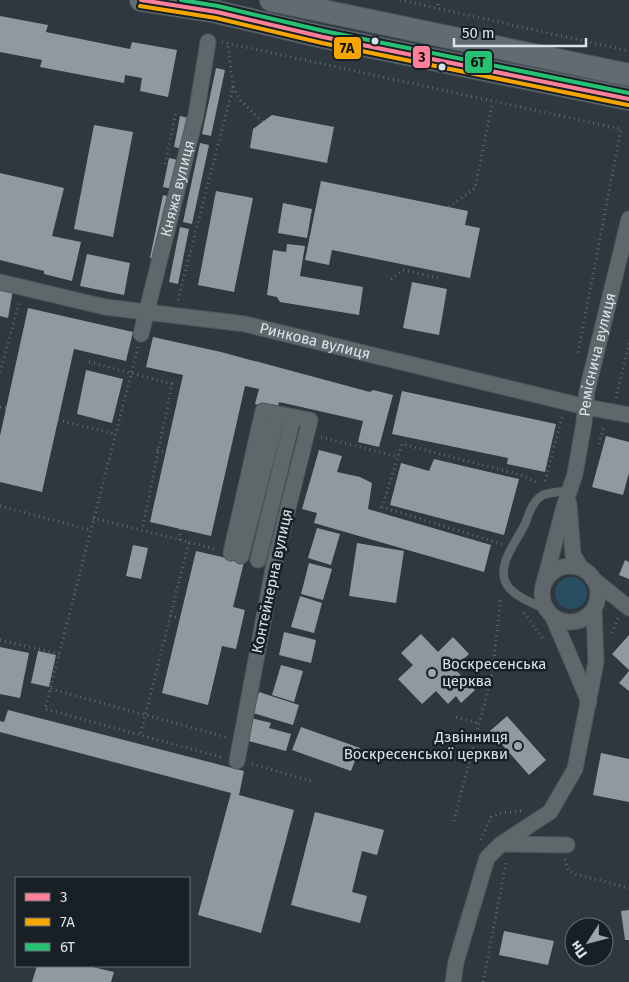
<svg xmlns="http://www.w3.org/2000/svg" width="629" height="982" font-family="'Fira Sans',sans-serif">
<rect width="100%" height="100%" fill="#2e383e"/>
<path fill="#284e61" d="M555 593a16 16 0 1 1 32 0a16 16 0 1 1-32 0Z"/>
<path fill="#90999f" d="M0,16L48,25L46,32L130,49L132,42L177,50L168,97L140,91L142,78L125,75L124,83L40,67L42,60L0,52Z
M216,68L225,70L211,136L202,134Z
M272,115L334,127L327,163L250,148L253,129Z
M180,116L189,118L183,149L174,147Z
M94,125L133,132L113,237L74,229Z
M200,143L209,145L192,224L183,222Z
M169,158L178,160L172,189L163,187Z
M0,173L64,188L52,236L81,242L72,281L44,274V271L0,260Z
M321,181L468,211L465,225L480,228L470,278L332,250L329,265L305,260Z
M216,191L253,198L234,292L198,285Z
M163,195L171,197L158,260L150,258Z
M283,203L312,209L307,238L278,233Z
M180,227L189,229L178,284L169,282Z
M287,244L305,246L300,276L363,287L359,315L280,302L277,297L267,295L273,250L286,252Z
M87,254L130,263L124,295L80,286Z
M412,282L447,289L439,335L403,328Z
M0,287L13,290L8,318L0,316Z
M28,308L133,332L126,361L74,349L42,492L0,482V436Z
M153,337L221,352L370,392L373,390L393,395L379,447L358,442L363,421L279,402L277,410L255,404L259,389L245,386L211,536L150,522L183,375L146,367Z
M86,370L123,379L112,423L77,414Z
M402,391L556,424L545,472L507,464L508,458L392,434Z
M606,436L629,442V473L623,495L592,487Z
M319,450L342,456L337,472L360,477L372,483L368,509L491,545L484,572L314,523L317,513L302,509Z
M434,459L519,479L504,535L390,505L401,463L429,471Z
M317,528L340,534L331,565L308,558Z
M357,543L404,551L396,603L349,596Z
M133,545L148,548L141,579L126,576Z
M196,551L244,562L233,607L245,610L236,649L222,646L208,705L162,693Z
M625,560L629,562V579L619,575Z
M309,563L332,569L323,600L301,594Z
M300,596L322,603L314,633L291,627Z
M284,632L316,640L311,663L279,655Z
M421,634L438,652L453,637L469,654L454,668L475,690L461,703L456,696L448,704L436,691L422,704L398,679L413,665L401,653Z
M629,635V670L612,654Z
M0,647L29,653L20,698L0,694Z
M38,651L56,655L49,687L31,683Z
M281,665L303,671L294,702L272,695Z
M629,671V691L619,683Z
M259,692L299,705L293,725L253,713Z
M8,710L244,771L239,795L294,810L261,933L198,915L231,793L0,732V721L4,722Z
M507,716L546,760L529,775L490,731Z
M251,718L271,723L269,728L291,734L286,751L245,740Z
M301,727L360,748L351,771L292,750Z
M601,753L629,759V802L593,795Z
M315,812L384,830L377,855L362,851L352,892L367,896L360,923L291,905Z
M629,910V940H625L621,911Z
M504,931L554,941L548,965L499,955Z
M37,966H88L114,972L111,982H32Z"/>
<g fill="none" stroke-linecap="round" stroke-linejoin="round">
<defs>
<path id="lane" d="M547,610C535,604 515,597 507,585C495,566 517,541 525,524C529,514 532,501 543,495C550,492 562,492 570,490"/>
<g id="street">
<path id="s1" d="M0,282L105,307L245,324L586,407L629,415"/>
<path id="s2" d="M141,334L196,115L208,42"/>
<path d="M569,504L573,555L581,568"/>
<path d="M231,553L263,411L310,420L274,564L237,761"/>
<path d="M241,556L278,414"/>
<path d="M258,560L293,417"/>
<circle cx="570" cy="594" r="28"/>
<path d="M593,579L629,608"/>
<path id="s3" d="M544,583L564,507L575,474L584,423L587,391L629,219"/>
<path d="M553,617L589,702"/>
<path d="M501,844L567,845"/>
<path d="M453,982L456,962L487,858L501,844L550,812L575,769L596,662L594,609"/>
</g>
<path id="primary" d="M141,0L217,12L323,37L629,99
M271,0L629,75"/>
</defs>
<use href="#lane" stroke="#4e565c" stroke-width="9"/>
<use href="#street" stroke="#4e565c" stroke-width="17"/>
<use href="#primary" stroke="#4e565c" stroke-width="24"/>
<path stroke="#62686e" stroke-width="3" stroke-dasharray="1 4" stroke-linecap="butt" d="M400,0L629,51
M438,5V0
M222,42L621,129L578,353
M233,87L241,101L263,122
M165,164L176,111
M449,207L475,188L492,105
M391,279L403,270L439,278
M178,300L233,87L228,45
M138,347L45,709L221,757
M89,362L172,384L142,530
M0,372L19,303
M616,398L629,343
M0,407L6,408
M58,420L115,434
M321,437L398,457
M599,444L604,426
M157,450L166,453
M545,481L562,417
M0,506L90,530
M93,518L189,542L140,736
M180,540V529
M189,542L218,550
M502,544L382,507L402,444L521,475L538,483
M524,613L544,640
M170,616L180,618
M612,633L618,618
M0,640L59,654
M51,689L226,737
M456,717L478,723
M252,764L311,781
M454,821L492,674L501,597
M481,840L491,817L500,813L521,811
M565,859L568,870L575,874L629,888
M483,982L506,863"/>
<use href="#lane" stroke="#5f676b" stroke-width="8"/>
<use href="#street" stroke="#5f676b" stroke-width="15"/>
<use href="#primary" stroke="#606c72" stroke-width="22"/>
<defs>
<path id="bus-1" d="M141,0L217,12L323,37L629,99"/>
<path id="bus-2" d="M140,6L216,18L322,43L628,105"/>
<path id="bus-3" d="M181,0L218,6L324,31L629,93"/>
</defs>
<use href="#bus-1" stroke="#182025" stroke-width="8"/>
<use href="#bus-2" stroke="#182025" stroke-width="8"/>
<use href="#bus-3" stroke="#182025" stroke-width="8"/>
<use href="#bus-1" stroke="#ff8098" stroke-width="4"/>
<use href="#bus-2" stroke="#f7a600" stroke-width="4"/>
<use href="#bus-3" stroke="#26c172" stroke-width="4"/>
</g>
<g fill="#d8e3e9" stroke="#182025" stroke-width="2">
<circle cx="375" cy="41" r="4.5"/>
<circle cx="442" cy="67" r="4.5"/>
</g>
<g fill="#9ca7ad" stroke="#182025" stroke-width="2">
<circle cx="432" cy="673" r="5"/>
<circle cx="518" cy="746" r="5"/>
</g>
<g text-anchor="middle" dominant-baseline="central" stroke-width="5" stroke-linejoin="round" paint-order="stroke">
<g font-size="15" fill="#d8e3e9" stroke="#182025">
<text stroke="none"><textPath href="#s2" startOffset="150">Княжа вулиця</textPath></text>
<text stroke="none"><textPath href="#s1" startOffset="321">Ринкова вулиця</textPath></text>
<text stroke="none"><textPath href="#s3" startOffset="235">Реміснича вулиця</textPath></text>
<text transform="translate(272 581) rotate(-78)">Контейнерна вулиця</text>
</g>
<g font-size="15" fill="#d8e3e9" stroke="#182025" text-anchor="start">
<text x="442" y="664">Воскресенська<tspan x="442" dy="17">церква</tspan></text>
<text x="508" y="737" text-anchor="end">Дзвінниця<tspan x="508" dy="17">Воскресенської церкви</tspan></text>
</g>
</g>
<g stroke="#182025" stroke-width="2">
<rect x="333" y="36" width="29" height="24" rx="5" fill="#f7a600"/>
<rect x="412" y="45" width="19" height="24" rx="5" fill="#ff8098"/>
<rect x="464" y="50" width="29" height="24" rx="5" fill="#26c172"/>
</g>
<g font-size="14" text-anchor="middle" font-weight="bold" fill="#111">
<text x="347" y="53">7А</text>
<text x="422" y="62">3</text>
<text x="478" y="67">6Т</text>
</g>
<rect x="15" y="877" width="175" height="90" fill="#182025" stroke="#656e73"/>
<rect x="25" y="893" width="25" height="8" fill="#ff8098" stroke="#656e73"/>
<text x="60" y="902" font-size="15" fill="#d8e3e9">3</text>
<rect x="25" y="918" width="25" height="8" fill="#f7a600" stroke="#656e73"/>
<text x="60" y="927" font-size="15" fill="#d8e3e9">7А</text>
<rect x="25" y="943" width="25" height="8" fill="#26c172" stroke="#656e73"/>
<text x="60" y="952" font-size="15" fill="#d8e3e9">6Т</text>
<g transform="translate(589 942) rotate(234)"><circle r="24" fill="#182025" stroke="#656e73"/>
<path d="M0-4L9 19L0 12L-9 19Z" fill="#9ca7ad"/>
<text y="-8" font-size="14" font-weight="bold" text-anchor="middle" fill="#d8e3e9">Пн</text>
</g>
<path d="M454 38v8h132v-8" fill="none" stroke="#d8e3e9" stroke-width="2.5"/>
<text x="462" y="38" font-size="15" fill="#d8e3e9" stroke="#182025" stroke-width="4" paint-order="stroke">50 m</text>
</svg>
